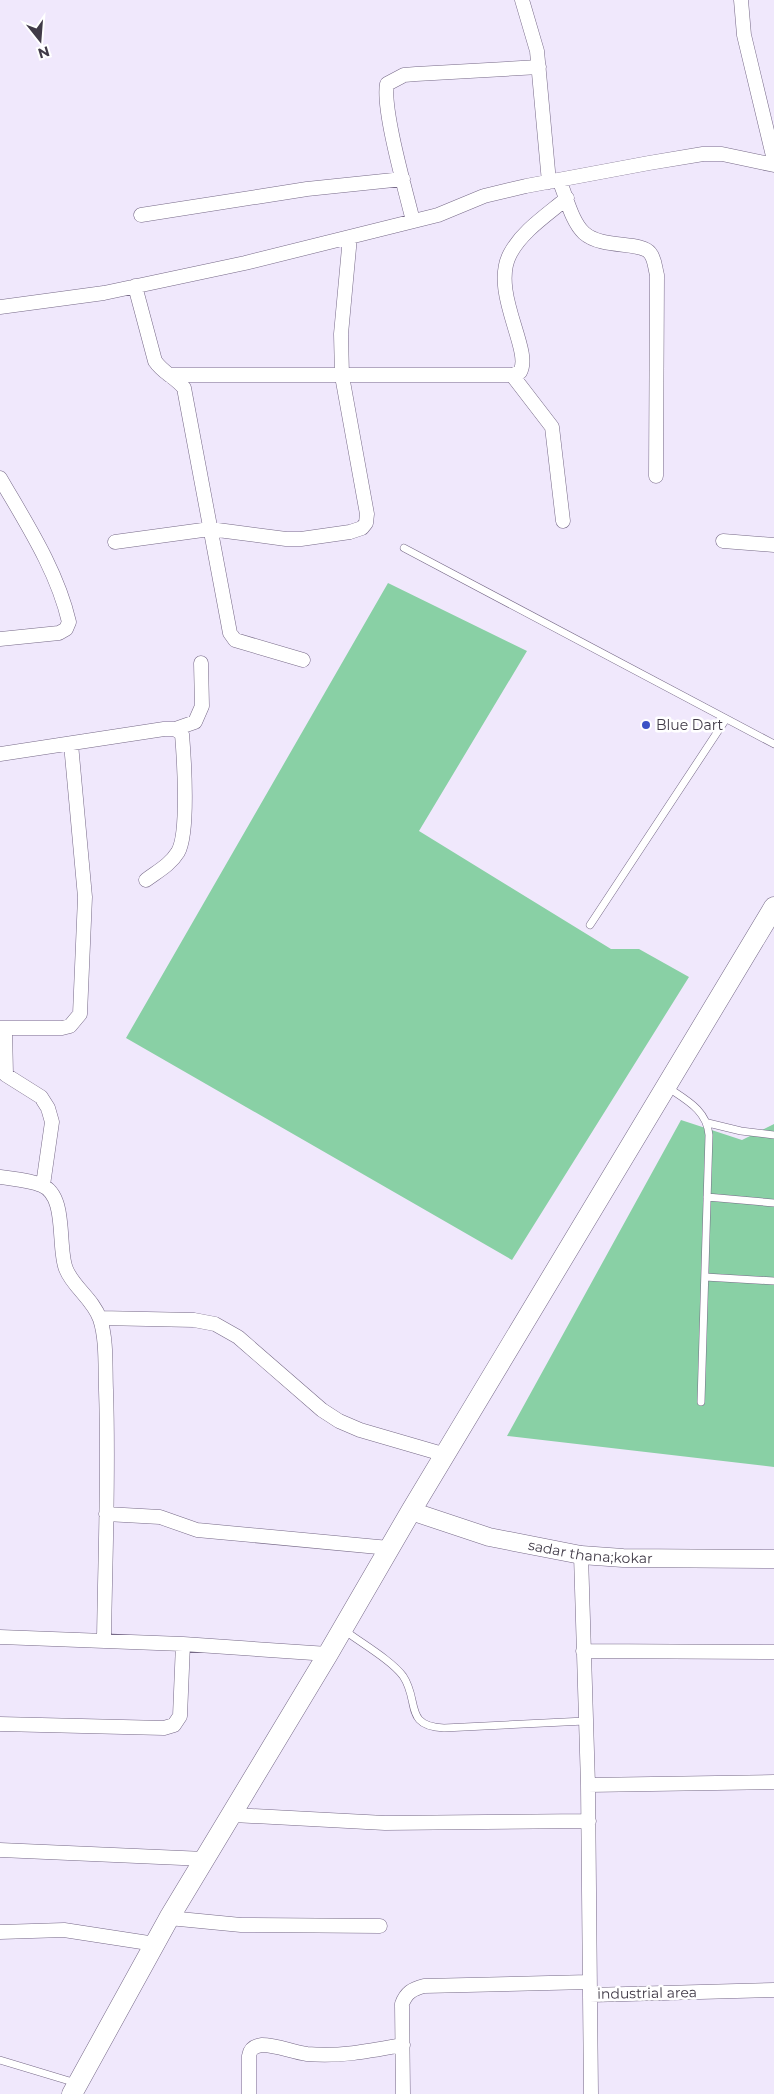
<svg xmlns="http://www.w3.org/2000/svg" width="774" height="2094" font-family="Montserrat,sans-serif">
<rect width="100%" height="100%" fill="#f0e8fc"/>
<path fill="#89d0a5" d="M388,583L527,651L419,831L611,949H639L689,977L512,1260L126,1038Z
M681,1120L742,1140L774,1124V1467L507,1436Z"/>
<g fill="none" stroke-linecap="round" stroke-linejoin="round">
<defs>
<path id="service" d="M404,548L774,744
M590,925L726,719
M667,1087C686,1100 707,1110 709,1135L701,1402
M708,1123L741,1131L774,1135
M707,1197L774,1203
M705,1277L774,1281
M344,1630C361,1643 391,1660 403,1676C420,1701 403,1726 444,1728L585,1721
M0,2060L76,2083"/>
<path id="minor" d="M522,0L537,51L549,182
M741,0L744,35L774,160
M559,180C566,195 571,221 584,233C602,249 641,241 650,253C655,259 655,268 657,275L656,476
M141,215L307,189L403,179
M413,221C406,192 382,109 387,84L404,75L416,74L539,67
M135,286L155,361C163,373 175,377 184,388L230,633L235,640L303,660
M0,307L104,293L245,263L438,215L484,196L526,186L649,163L703,154H722L774,165
M169,375H512L520,372C533,351 490,292 510,254C522,231 547,215 567,198
M512,375L552,427L563,521
M0,478C26,523 57,570 69,622L66,629L59,633L0,639
M723,541L774,545
M115,542L210,529L286,539H301L350,532L362,528L366,523L367,514L342,376L341,334L350,237
M175,729L195,722L202,706L201,663
M0,754L164,729H175L182,734C184,758 189,833 178,852C170,865 158,871 146,880
M0,1028H62L70,1026L80,1014L85,897L71,744
M5,1029L6,1075L41,1097L48,1108L52,1122L43,1185
M0,1177C13,1179 29,1180 41,1185C68,1195 57,1247 66,1269C73,1287 93,1299 100,1319C107,1340 105,1368 106,1390C109,1474 105,1558 104,1641
M100,1318L194,1320L215,1324L238,1337L322,1410L339,1421L360,1430L446,1455
M106,1514L160,1517L197,1530L389,1548
M581,1555L588,1785L590,1995
M0,1637L183,1644L328,1654
M583,1651L774,1652
M0,1724L164,1728L174,1725L180,1716L183,1644
M588,1785L774,1782
M233,1815L385,1823L589,1821
M0,1850L205,1859
M169,1918L241,1925L380,1926
M0,1932L64,1930L155,1944
M249,2094V2056C250,2049 254,2046 262,2045C277,2045 292,2052 307,2054C340,2057 370,2051 403,2045
M403,2094L402,2004C406,1993 412,1989 424,1986L589,1982
M591,2094L590,1995L774,1990"/>
<g id="tertiary">
<path id="s1" d="M411,1511L489,1537L581,1555L623,1558L774,1559"/>
</g>
<path id="secondary" d="M72,2094L169,1918L328,1654L411,1511L774,907"/>
</defs>
<use href="#service" stroke="#766987" stroke-width="8"/>
<use href="#minor" stroke="#766987" stroke-width="15"/>
<use href="#tertiary" stroke="#766987" stroke-width="19"/>
<use href="#secondary" stroke="#766987" stroke-width="21"/>
<use href="#service" stroke="#fff" stroke-width="7"/>
<use href="#minor" stroke="#fff" stroke-width="14"/>
<use href="#tertiary" stroke="#fff" stroke-width="18"/>
<use href="#secondary" stroke="#fff" stroke-width="20"/>
</g>
<circle fill="#3c53c6" stroke="#fff" stroke-width="2" cx="646" cy="725" r="5"/>
<g text-anchor="middle" dominant-baseline="central" stroke-width="5" stroke-linejoin="round" paint-order="stroke">
<g font-size="14" fill="#403a47" stroke="#fff" text-anchor="start">
<text x="656" y="725">Blue Dart</text>
</g>
<g font-size="14" fill="#403a47" stroke="#fff">
<text stroke="none"><textPath href="#s1" startOffset="185">sadar thana;kokar</textPath></text>
<text transform="translate(647 1993) rotate(-1)">industrial area</text>
</g>
</g>
<g transform="translate(40 40) rotate(163)" stroke="#ffffff" stroke-width="4" paint-order="stroke">
<path d="M0-4L9 19L0 12L-9 19Z" fill="#403a47"/>
<text y="-8" font-size="14" font-weight="bold" text-anchor="middle" fill="#403a47">N</text>
</g>
</svg>
